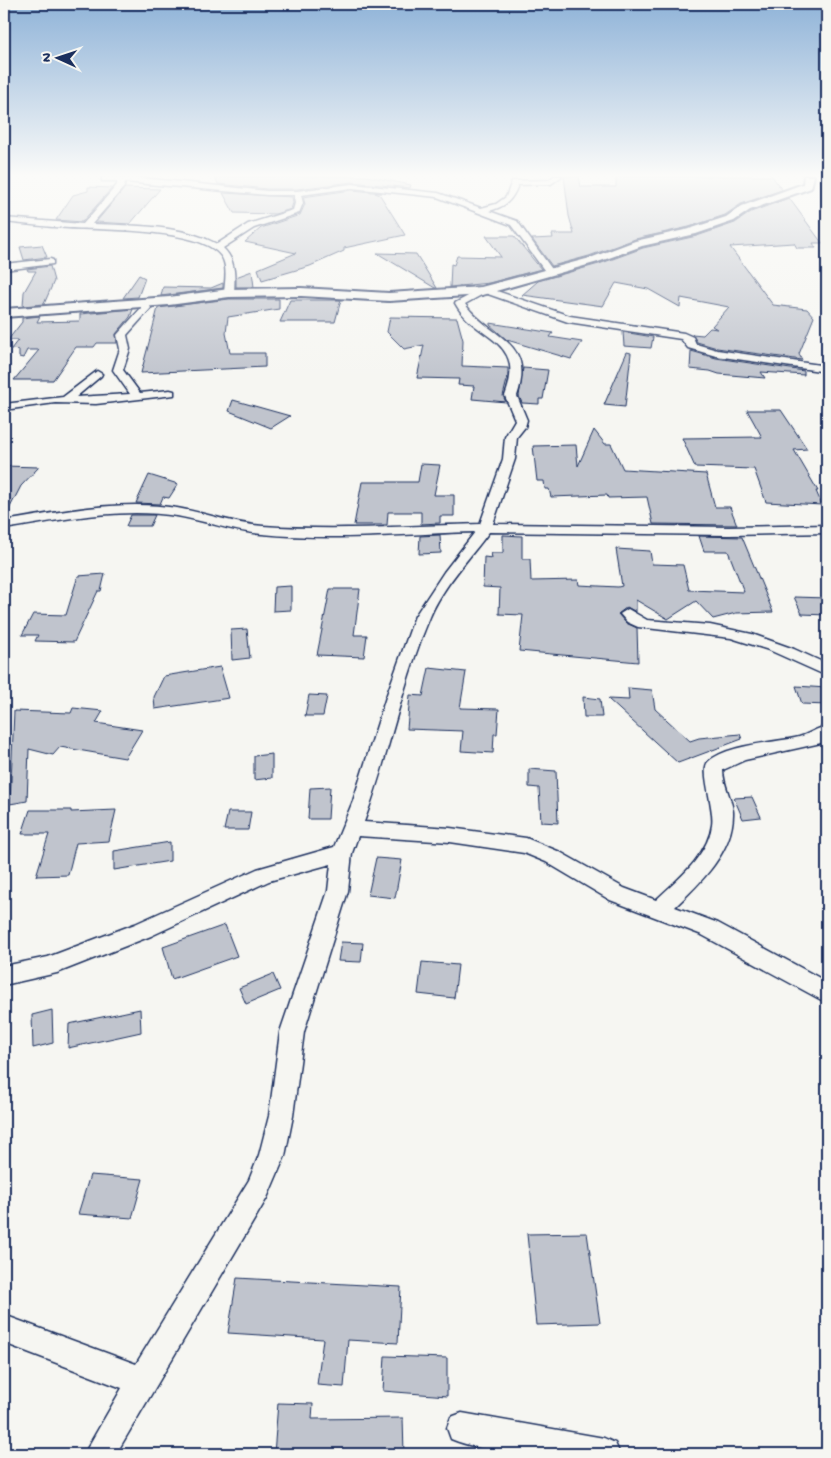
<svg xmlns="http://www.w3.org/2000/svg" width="831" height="1458" font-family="'Gochi Hand',sans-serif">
<rect width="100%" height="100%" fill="#f6f6f2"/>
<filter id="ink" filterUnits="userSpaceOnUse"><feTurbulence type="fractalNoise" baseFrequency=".02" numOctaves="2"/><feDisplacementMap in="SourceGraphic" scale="10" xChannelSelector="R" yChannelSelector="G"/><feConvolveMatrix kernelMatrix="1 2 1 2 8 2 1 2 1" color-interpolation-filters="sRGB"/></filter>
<g filter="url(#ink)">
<path fill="#c0c4cd" stroke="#1b2f5e" d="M214,176H366L411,185L410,188L352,182L297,189H267L218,184Z
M564,176H579L581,187H616V176H772L782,190L741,204L725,215L689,227L635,239L589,256L552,266L532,239L553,238L552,234H574L569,216Z
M88,187L112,188L82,222L56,220L73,195L88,191Z
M125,188L160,189L130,224L96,222Z
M352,190L382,193H375L380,195L405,235L344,248V251L310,266L262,280L258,269L296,253L245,242L261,228L300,215L305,204L303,197Z
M223,193L292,197L293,203L291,209L275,214L234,213Z
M789,198L822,243H813L816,248H797L794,243L730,247L773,305L807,309L814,317L799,354L802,360L717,348L697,342L692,334L703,335L710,328L717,329L712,326L729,307L681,298L680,307L648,289L616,283L603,306L522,295L538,281L599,264L643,248L697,236L735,223L751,212Z
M486,236H514L541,269L489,283L450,287L451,264L454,265L457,256L501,257Z
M42,245L47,257L24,260L20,247Z
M377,253L416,254L437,288H435Z
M50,266L54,281L44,304L23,306L24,292L36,271H28L27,269Z
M252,271L254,287H236V277Z
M139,275L145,278L138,297L123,298Z
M223,283V288L161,296L163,287L211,288Z
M229,299H279V309L228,317L226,333L230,353H265V367L141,373L158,308Z
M290,300H341L335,322H280Z
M133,309L130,317L116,334L117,343H97L94,347H76L53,380H14L39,350H27L23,358L19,357V350L11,349L18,340H8L22,322V318L40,316L37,322L80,321V314Z
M390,317L457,318L463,340L462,366L508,368V376L503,396L506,402L472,399L474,386L458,385L459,379L417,378L424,345L404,349L387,332Z
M490,323L553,333L550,337L582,342L571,359L507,340L490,325Z
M623,332L653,337L651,348L624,346Z
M691,351L716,358L804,371V375L761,372L765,378L719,374L710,371L690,369Z
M627,352L631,353L625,407L604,405Z
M523,368L548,370L543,399H539V404L522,403L519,396Z
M233,400L290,416L271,428L229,411Z
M747,410H781L807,449L794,450L818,491H816L822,505L766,502L754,469L695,467L682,438L762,437Z
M594,430L605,444H611L623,469L706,474L715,507H730L737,525L653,524L647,497L608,498L607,495L551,497L549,489H545L544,481H537L533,446L576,445L578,466Z
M421,464L440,465L434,495H454V516H440V523L421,524V512H388L387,525H354L362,482H418Z
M4,466L39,467L21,486L4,519Z
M149,475L178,484L169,498L163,497L160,504L136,503Z
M131,515H155L150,526H126Z
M440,535L441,553L419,554L420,536Z
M503,535L522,536V559H530L531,581L578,580L579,585L618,587L622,586L616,549L650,551L652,564L683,565L689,590L744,592L728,551H704L699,536L742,537L773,612L736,613L713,619L696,601L668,619L636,600V612L627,607L618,614L626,623L637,628L638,662L519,651L523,615L499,614L500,588L483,587L484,557L492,558L491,553H503Z
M105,574L101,591H98L74,642L35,641L38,635H22L33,614L66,615L78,576Z
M291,586V610L273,611L274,587Z
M330,589H360L354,635H367L364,657L317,655Z
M794,597L827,598V615L802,614Z
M247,629L250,658L232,660L231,630Z
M220,667L229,698L155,709L154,697L164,676Z
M429,668L466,672L460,708L499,709L497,734H494L493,753L461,751L463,731L407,729L410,695L423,696Z
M796,686L827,688V705L802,704Z
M628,688L652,690L655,709L690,741L699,738L740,734L742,739L678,763L608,699L629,700Z
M309,695L327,696L323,716H305Z
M583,697L600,699L602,717H584Z
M73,708L103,711L96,723L142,730L125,758L60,747L53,755L29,749L27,801L10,804L14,711L71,713Z
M272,754V778L254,780V756Z
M529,769L556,771L558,823L541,822L539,788L529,787Z
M330,787L328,819H308L310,788Z
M752,797L761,817L743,819L734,798Z
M30,810H71V812L116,810L109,841L76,843L68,875L36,876L49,834H22Z
M228,812H251L248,830H224Z
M170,842V861L114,870V851Z
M376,858L402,860L395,898L368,895Z
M225,925L237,956L172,979L163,947Z
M341,942L363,943L361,962L338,961Z
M422,962L458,965L454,998L418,994Z
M273,974L280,990L246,1004L239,988Z
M140,1009L141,1032L68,1048L69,1024Z
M52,1010L53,1043L33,1048L32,1015Z
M90,1175L143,1179L132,1218L78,1214Z
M587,1233L600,1323L536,1325L527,1234Z
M237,1278L401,1287L398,1343L348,1340L344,1387L317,1385L323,1339L228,1333Z
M385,1356L447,1358V1396L383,1391Z
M278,1403L313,1404L312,1419L403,1418L404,1454H274Z"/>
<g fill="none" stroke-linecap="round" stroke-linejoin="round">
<defs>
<path id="street" d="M102,176L142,178L267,191H297L352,184L438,193L481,208L496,204L506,197L512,181L549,180L554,176H562L551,184L518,185C512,201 505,207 489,211L517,221L554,272L547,274L511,225L437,197L352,188L301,195L303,203L299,213L254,228L223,248C236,260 235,276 234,293L229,296L224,293C225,281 228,266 221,256C201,228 101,230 69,228C47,227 25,224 4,222V218L83,224L117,185V181H102ZM125,182L267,195H294L295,203L293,210L248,224L217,244C180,224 132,226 92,224L124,187Z
M50,259L53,260V264L4,270V264Z
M485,287L570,316L684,333L693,337L696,344L717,350L827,366V372L716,356L688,348L681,339L568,322L485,293L465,304C490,339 536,340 517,396L527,420L525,427L517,437L515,459L493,524L729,527L827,525V533L729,535L489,532C469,559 443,586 430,617C402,683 389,755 364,822L450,828L526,838L560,852L624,888L656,900C677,880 708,856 712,825C715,809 700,770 708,762C727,744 774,743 799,737C809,734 817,728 827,726V739L821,743L745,760L723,770C723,785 732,798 733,812C734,851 701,882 675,907L718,923L827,982V1003L702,935L610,900L546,862L524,853L450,842L358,836L352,853L348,891L304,1032L293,1116L285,1156L267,1198L116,1454H84L122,1388L4,1343V1315L136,1364L249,1180L259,1155L269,1116L280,1032L328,891L331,864L269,881L151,936L57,973L4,985V966L48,957L135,924L257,869L334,847L353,801L386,697L415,616L444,572L475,532C404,534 332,541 262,534C234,532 206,521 177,516C120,507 60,520 4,529V521C60,512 120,499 177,508C206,513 234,524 263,526C335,531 408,526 480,524L503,459L505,437L515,420L505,396C527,337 476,342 455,303Z
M141,301H147L151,308L127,335L130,349L123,370L140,393L170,390L174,391V395L96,404L55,403L4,410V404L63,397L97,371L102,374L101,376L76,397L130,394L113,370L120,349L117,335L141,308Z
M628,609L647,620L710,625L752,634L794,649L827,664V676L769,650L731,638L638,627L627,622L620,614Z
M462,1413L604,1438L615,1443L620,1454C570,1457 497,1458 451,1439L447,1428L451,1417Z"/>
<path id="secondary" d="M804,176H814L811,188L750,210L734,221L696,234L642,246L598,262L482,295L389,301L301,296L229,297L169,305L4,317V309L169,297L229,289L301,288L389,293L481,287L590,258L635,241L689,229L726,217L742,206L803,184Z"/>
</defs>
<use href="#street" stroke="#1b2f5e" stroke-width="3"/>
<use href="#secondary" stroke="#1b2f5e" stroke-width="4"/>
<use href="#street" fill="#f6f6f2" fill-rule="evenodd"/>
<use href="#secondary" fill="#f6f6f2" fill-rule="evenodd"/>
</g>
</g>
<linearGradient id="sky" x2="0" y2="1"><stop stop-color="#8fb3d8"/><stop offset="0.46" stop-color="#fbfbf9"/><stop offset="1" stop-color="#fbfbf9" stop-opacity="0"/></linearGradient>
<rect width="831" height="381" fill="url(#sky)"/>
<rect width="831" height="1458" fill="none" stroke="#f6f6f2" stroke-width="20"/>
<rect x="10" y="10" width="811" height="1438" fill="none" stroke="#1b2f5e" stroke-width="2" filter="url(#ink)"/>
<g transform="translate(58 58) rotate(273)" stroke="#f6f6f2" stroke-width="4" paint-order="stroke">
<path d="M0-4L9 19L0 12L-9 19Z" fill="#1b2f5e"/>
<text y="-8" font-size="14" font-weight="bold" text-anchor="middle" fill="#1b2f5e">N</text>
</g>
</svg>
